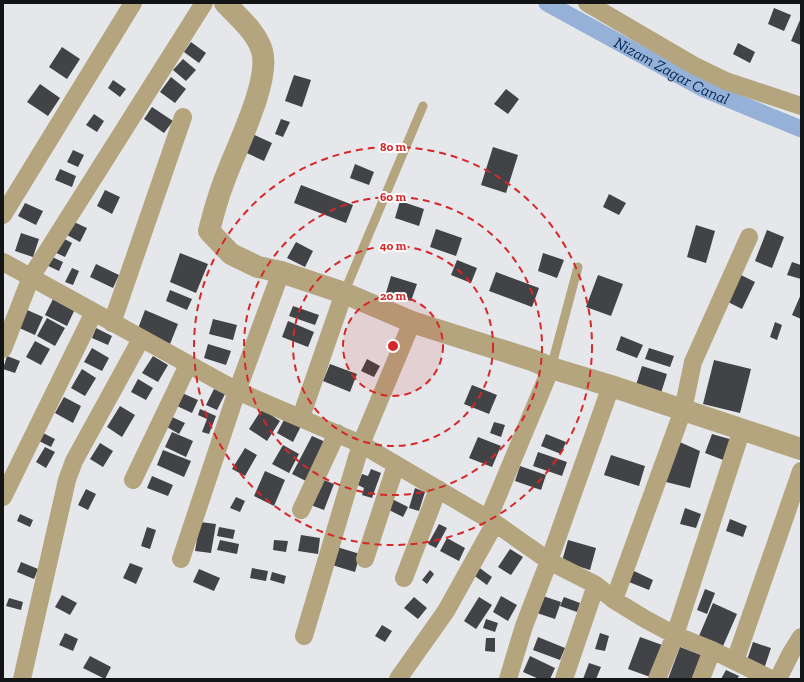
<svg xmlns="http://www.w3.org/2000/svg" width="804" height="682" font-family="'Zilla Slab',serif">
<rect width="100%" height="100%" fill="#e5e7eb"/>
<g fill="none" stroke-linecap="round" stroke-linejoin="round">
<path stroke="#95b1d7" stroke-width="17" id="s1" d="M547,3L704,89L801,129"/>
</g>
<path fill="#414346" d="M774,8L791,15L784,31L768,24Z
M800,20H801V45L791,41Z
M191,42L206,53L199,63L184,52Z
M738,43L755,52L750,63L733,54Z
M62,47L80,59L67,79L49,67Z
M183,59L196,70L186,81L173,70Z
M294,75L311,80L302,107L285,101Z
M171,77L186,89L175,103L160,92Z
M113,80L126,89L120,97L108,88Z
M40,84L60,98L48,116L27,102Z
M506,89L519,99L508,114L494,104Z
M152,107L173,121L164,133L144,119Z
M94,114L104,121L97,132L86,125Z
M281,119L290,122L283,137L275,134Z
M248,132L272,143L264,161L240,150Z
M493,147L518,155L506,193L481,185Z
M73,150L84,155L78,167L67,162Z
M355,164L374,172L369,185L350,178Z
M60,169L76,176L72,187L55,180Z
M301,185L353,205L346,223L294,203Z
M105,190L120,197L112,214L97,206Z
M609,194L626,203L619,215L603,207Z
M400,201L424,209L419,226L395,218Z
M25,203L43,211L36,225L18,216Z
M74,222L87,228L80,242L67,235Z
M696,225L715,231L706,263L687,257Z
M436,229L462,238L456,256L430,247Z
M767,230L784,237L772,268L755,261Z
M21,233L39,239L33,257L15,251Z
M59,236L72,243L65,257L52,251Z
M296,242L313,251L305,267L287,258Z
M180,253L208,264L196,293L170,282Z
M543,253L564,260L557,278L538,271Z
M50,256L63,262L59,271L46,265Z
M457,260L477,268L471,283L451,275Z
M792,262L801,265V279L787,275Z
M96,264L119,275L113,288L90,277Z
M72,268L79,271L73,285L65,282Z
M496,272L539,288L532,307L489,291Z
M739,274L755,282L742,309L726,301Z
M598,275L623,284L611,316L586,307Z
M391,276L417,284L411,301L386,293Z
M170,290L192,299L187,310L166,301Z
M801,294V319L792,315Z
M53,299L75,309L67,326L45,315Z
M293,306L319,315L315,325L289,316Z
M25,309L43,317L35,335L17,327Z
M145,310L178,324L170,344L137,331Z
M47,318L65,328L55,346L37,336Z
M213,319L237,325L233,340L209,334Z
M288,321L314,332L308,347L282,337Z
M775,322L782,325L777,340L770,337Z
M96,328L112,336L108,345L92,338Z
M621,336L643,345L637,358L616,350Z
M35,341L50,349L41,365L26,357Z
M208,344L231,351L226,365L204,358Z
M92,348L109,358L102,371L84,362Z
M649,348L674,356L670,367L645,359Z
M7,356L20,361L15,373L3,369Z
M153,356L168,365L158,382L142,373Z
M367,359L380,366L374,377L361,371Z
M714,360L751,369L740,413L703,404Z
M330,364L357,374L350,392L323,381Z
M642,366L667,374L661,393L636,385Z
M82,369L96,378L85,396L71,388Z
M138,379L153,388L146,400L131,392Z
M472,385L497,395L489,414L464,404Z
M214,389L225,394L217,410L206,405Z
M182,393L198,400L192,413L177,406Z
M64,397L81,406L73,423L55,413Z
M120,406L135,415L122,437L107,427Z
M200,409L216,416L209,434L202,432L207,419L198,415Z
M262,409L280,421L267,441L249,429Z
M172,417L185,423L179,434L167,427Z
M285,418L301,426L293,442L277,433Z
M494,422L505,425L501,437L490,433Z
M172,432L193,441L186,457L165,447Z
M43,433L55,439L51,447L39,441Z
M546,434L566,442L561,454L541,446Z
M712,434L733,440L726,461L705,453Z
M312,436L330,444L310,483L292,474Z
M478,437L501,446L492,467L469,458Z
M675,440L700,451L690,488L662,481Z
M100,443L113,451L103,467L90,459Z
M283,445L299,454L289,473L272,464Z
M45,447L55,452L46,468L36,462Z
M245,448L257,455L245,476L232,469Z
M163,450L191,461L184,477L157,465Z
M538,452L567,462L562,476L533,466Z
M611,455L645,466L639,486L604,475Z
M520,466L546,475L541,490L515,481Z
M371,469L381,473L372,498L362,495L364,488L358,485L362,474L368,476Z
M265,471L285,480L274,506L254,496Z
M152,476L173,485L168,496L147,488Z
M319,478L334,484L324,510L308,504Z
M415,488L425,492L419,511L409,508Z
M86,489L96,494L88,510L78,505Z
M236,497L245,501L240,512L230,508Z
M392,499L408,507L403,517L387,509Z
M685,508L701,514L696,528L680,524Z
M20,514L33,520L30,527L17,521Z
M730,519L747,526L743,537L726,531Z
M200,522L216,524L211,553L195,551Z
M439,524L447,528L436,548L428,544Z
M147,527L156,530L150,549L141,546Z
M219,527L235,530L233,539L217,536Z
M301,535L320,538L318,554L298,551Z
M447,538L465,548L459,561L440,551Z
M220,540L239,544L237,554L217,550Z
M274,540L288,541L286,552L273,550Z
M568,540L596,548L590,570L562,561Z
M337,547L360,554L355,572L332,565Z
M510,549L523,557L511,575L498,567Z
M21,562L38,569L34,579L17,572Z
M130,563L143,568L136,584L123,578Z
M477,566L492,577L487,585L472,574Z
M252,568L268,571L266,581L250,578Z
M199,569L220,578L214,591L193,582Z
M430,570L434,574L427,584L422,580Z
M634,571L653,580L649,590L629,582Z
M272,572L286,576L284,584L270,580Z
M705,589L715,593L707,614L697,610Z
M62,595L77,603L70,615L55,607Z
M501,596L517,605L508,621L493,612Z
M543,596L561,602L555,619L537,613Z
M414,597L427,608L418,619L404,608Z
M479,597L492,605L476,629L464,621Z
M564,597L580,603L577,612L560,606Z
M9,598L23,602L21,610L6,606Z
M713,603L737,614L723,646L699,636Z
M486,619L498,623L495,632L483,628Z
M382,625L392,631L385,642L375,636Z
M65,633L78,639L73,651L59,645Z
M600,633L609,636L605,651L595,649Z
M538,637L565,648L560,660L533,650Z
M640,637L665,646L653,678L628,669Z
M486,638H495V652L485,651Z
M753,642L771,648L764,669L746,663Z
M680,647L701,655L692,679H668Z
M90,656L111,667L105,679L83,668Z
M530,656L555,668L550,679H539L523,672Z
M589,663L601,667L596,679H583Z
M726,670L739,676L737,679H721Z"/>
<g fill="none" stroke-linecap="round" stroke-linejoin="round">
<path stroke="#b4a57f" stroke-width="9" d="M344,293L423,106
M551,368L578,267"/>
<path stroke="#b4a57f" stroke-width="18" d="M587,3L693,65L726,81L801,106
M3,215L133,3
M3,262L237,391L361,444L495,523L549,561L596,585L614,600L645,619L675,635L712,650L771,679
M112,323L183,117
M3,349L31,277L204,3
M301,417L344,293
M133,480L188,365
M3,497L94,312
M301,510L337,433
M488,519L551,368
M181,559L235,397L281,272
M365,559L396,465
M404,578L438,489
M614,600L683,410L693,362L749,237
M304,636L361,444L412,322
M735,661L801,471
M22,679L67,480L74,461L141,339
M398,679L446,611L495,523
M508,679L524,626L549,561L611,386
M564,679L596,585
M657,679L675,635L742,429
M701,679L712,650
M778,679L791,653L801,637"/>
<path stroke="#b4a57f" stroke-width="22" d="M225,3C239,18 256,31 262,51C271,82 234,152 223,184C217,200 213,215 209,231L231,254L258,267L281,272L344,293L412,322L532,360L551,368L611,386L801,449"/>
</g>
<circle cx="393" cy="346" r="50" fill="#d62828" fill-opacity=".12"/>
<g fill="none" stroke="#d62828" stroke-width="2" stroke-dasharray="7 5">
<circle cx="393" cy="346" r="50"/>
<circle cx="393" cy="346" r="100"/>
<circle cx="393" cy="346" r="149"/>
<circle cx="393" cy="346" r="199"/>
</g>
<g text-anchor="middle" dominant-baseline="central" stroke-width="4" stroke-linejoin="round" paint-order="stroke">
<g font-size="16" font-style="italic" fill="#022856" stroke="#fff">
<text stroke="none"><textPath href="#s1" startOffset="142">Nizam Zagar Canal</textPath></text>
</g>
</g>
<circle cx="393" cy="346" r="6" fill="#d62828" stroke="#fff" stroke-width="2"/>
<g font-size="12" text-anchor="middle" font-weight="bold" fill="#d62828" stroke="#fff" stroke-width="4" stroke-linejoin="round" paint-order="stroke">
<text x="393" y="151">80 m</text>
<text x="393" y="201">60 m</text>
<text x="393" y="250">40 m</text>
<text x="393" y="300">20 m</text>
</g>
<rect width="804" height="682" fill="none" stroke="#131415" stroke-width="8"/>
</svg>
